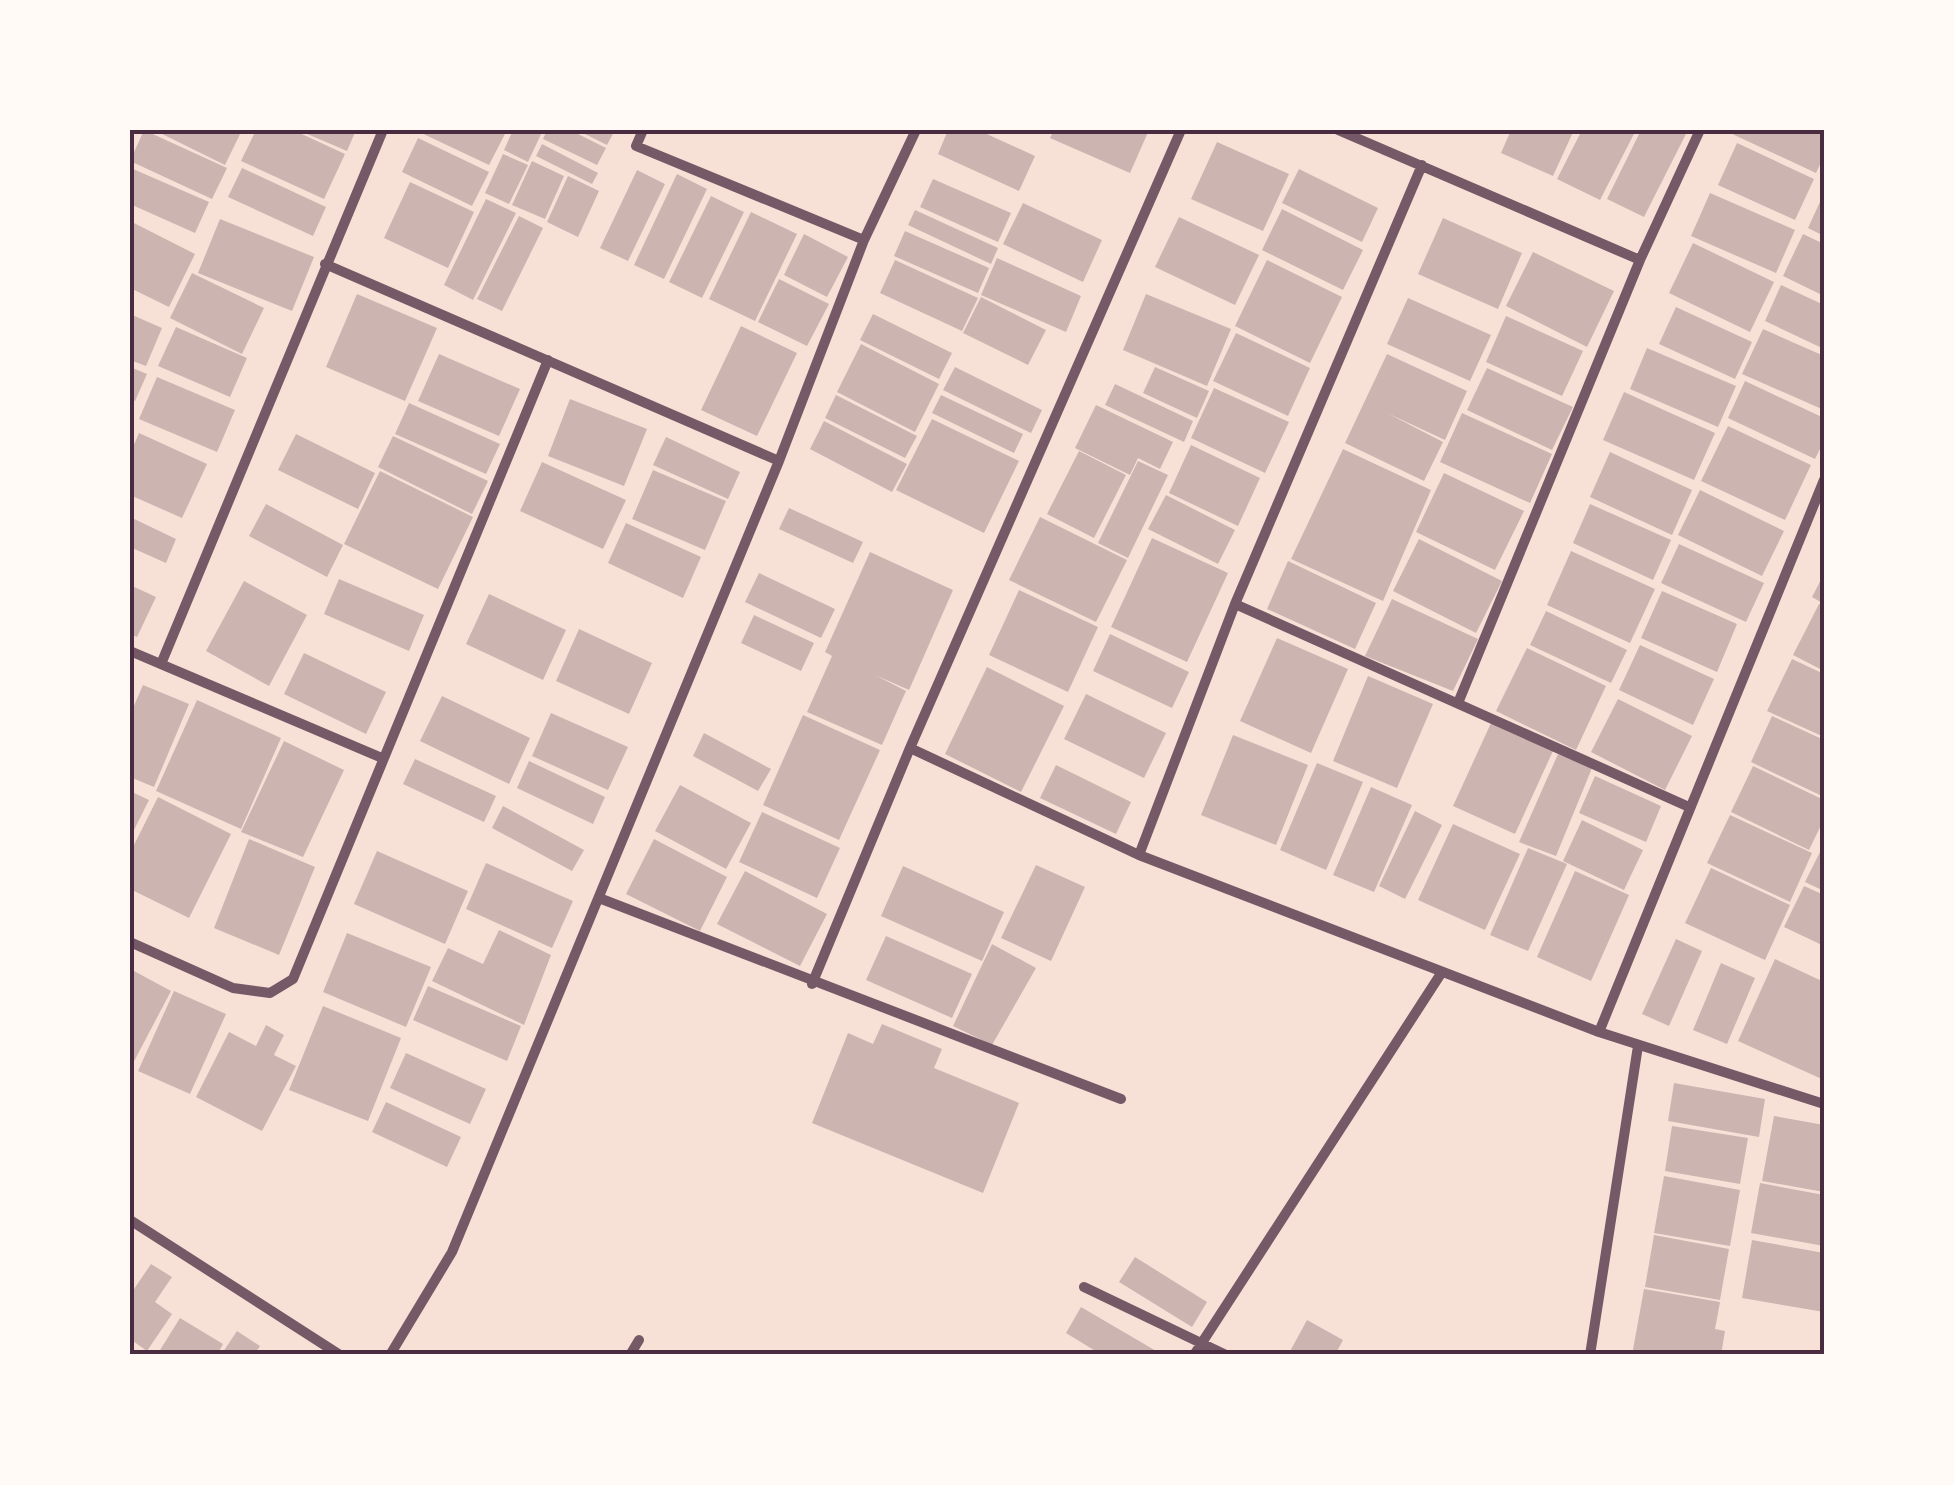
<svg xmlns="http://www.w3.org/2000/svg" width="1954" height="1485" font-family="'Archivo Narrow',sans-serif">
<rect width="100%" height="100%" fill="#f7e1d7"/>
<path fill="#ccb4b1" d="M144,130L227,168L212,199L130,161Z
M154,130H242L225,165Z
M256,130H293L345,154L324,199L241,161Z
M298,130H356L347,151Z
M415,130H507L489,165Z
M513,130H543L528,162L504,150Z
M547,130H570L606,148L597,165L543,139Z
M577,130H615L607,145Z
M948,130H978L1035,156L1019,191L938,154Z
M1054,130H1149L1130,173L1050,138Z
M1511,130H1574L1553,176L1501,153Z
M1582,130H1636L1600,200L1557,179Z
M1641,130H1688L1644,217L1607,199Z
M1732,130H1824V156L1816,173L1730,133Z
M418,138L489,172L472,206L402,172Z
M1217,142L1289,174L1263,231L1191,199Z
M1737,143L1814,179L1795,220L1718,185Z
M542,144L598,173L592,184L536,156Z
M503,154L528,165L509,204L485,193Z
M532,161L564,176L545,219L512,205Z
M242,168L326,207L313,236L228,197Z
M133,169L209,202L195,233L130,204Z
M1299,169L1378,208L1362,242L1282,203Z
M637,170L665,184L628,261L600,248Z
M677,174L707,189L664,279L634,265Z
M568,176L599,191L578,237L547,222Z
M933,179L1011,213L998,242L920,207Z
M410,182L474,212L448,268L384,238Z
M1710,193L1795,230L1776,273L1691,236Z
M1824,193V236L1808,228Z
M711,196L744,212L702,298L669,282Z
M486,199L516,213L473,300L444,285Z
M1023,203L1102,240L1083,282L1003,244Z
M1282,209L1363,250L1343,290L1262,250Z
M915,210L998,248L991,264L908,225Z
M751,212L797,234L755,321L709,299Z
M519,216L543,228L502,311L477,299Z
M1179,217L1259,255L1235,305L1155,267Z
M1443,218L1522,253L1498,309L1418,274Z
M220,219L314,257L292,311L198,273Z
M130,221L195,254L169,307L130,288Z
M905,231L989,268L978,293L894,256Z
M804,234L848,257L827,297L784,275Z
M1803,234L1824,244V296L1783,276Z
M1693,243L1774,282L1750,332L1669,293Z
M1533,252L1614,291L1587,347L1506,306Z
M997,258L1081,296L1066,332L981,295Z
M895,260L978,298L962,331L880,293Z
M1267,260L1342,297L1310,363L1235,326Z
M192,273L264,308L242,354L170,318Z
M779,279L829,304L807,346L758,322Z
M1781,285L1824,305V349L1765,321Z
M357,294L437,328L405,401L326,367Z
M1146,294L1231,329L1207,386L1123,350Z
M981,297L1046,330L1028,365L963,333Z
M1408,298L1491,335L1470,381L1387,344Z
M1676,307L1752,342L1735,379L1659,344Z
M130,314L162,328L146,366L130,360Z
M873,314L952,353L939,379L860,340Z
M1506,316L1583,351L1562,396L1486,362Z
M741,326L797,353L757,436L701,410Z
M176,327L247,358L230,397L158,366Z
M1763,329L1824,356V410L1742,374Z
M1236,333L1310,368L1288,416L1213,381Z
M861,344L939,384L915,432L837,392Z
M1647,348L1736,386L1718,427L1630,389Z
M439,354L520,389L499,436L418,401Z
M1387,354L1467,391L1445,440L1387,413L1443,442L1424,481L1345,443Z
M130,367L147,374L135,401L130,399Z
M955,367L1042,410L1031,433L943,390Z
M1155,367L1209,391L1197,418L1143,393Z
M1487,368L1573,407L1552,450L1467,410Z
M157,377L235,410L217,452L139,419Z
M1745,381L1824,418V441L1815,459L1728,418Z
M1115,384L1193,421L1184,442L1105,405Z
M1214,388L1289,422L1265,473L1191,438Z
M1624,392L1715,433L1694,480L1603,440Z
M836,395L917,436L905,458L825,418Z
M941,395L1023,434L1014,453L932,413Z
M570,399L647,429L624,486L548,456Z
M409,403L500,444L486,474L395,434Z
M1096,405L1173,442L1160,469L1138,458L1130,475L1075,448Z
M1462,413L1552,454L1530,503L1440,462Z
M932,419L1019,461L984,533L896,490Z
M824,421L907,464L892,492L810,449Z
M1728,426L1811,465L1785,520L1701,481Z
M139,433L207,464L182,518L130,495V454Z
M296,434L375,473L358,509L278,470Z
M393,436L488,481L472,514L378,467Z
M666,437L740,472L728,499L653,465Z
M1191,445L1260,478L1238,526L1169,493Z
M1343,449L1431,490L1383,601L1291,559Z
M1079,451L1126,475L1094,538L1047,514Z
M1610,452L1692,490L1672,535L1590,497Z
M1138,461L1168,475L1128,558L1098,543Z
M542,462L626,500L603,549L520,511Z
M653,470L726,501L705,550L632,519Z
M380,471L473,517L438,589L344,544Z
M1444,473L1524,511L1495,570L1416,532Z
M1700,490L1784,531L1762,576L1678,535Z
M1166,495L1235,530L1218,564L1148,529Z
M266,504L343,545L327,577L249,536Z
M1590,504L1671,540L1653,580L1573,543Z
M789,508L863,542L853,563L779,529Z
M130,517L176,539L166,563L130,547Z
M1040,517L1127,560L1096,622L1009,580Z
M626,523L701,557L683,598L608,563Z
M1152,538L1228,573L1187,662L1111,627Z
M1419,539L1502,581L1476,633L1393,591Z
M1679,544L1764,583L1746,622L1661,583Z
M1571,551L1655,589L1630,643L1547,605Z
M870,552L953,590L909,690L875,675L906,691L882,745L807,712L832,656L825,652Z
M1288,561L1376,603L1355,649L1267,609Z
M759,573L835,609L821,638L745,602Z
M1824,574V604L1812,597Z
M339,579L424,615L409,651L324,614Z
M244,581L307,615L269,686L206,651Z
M130,585L156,597L137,637L130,634Z
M1019,590L1098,627L1068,692L989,655Z
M1662,591L1737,624L1717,672L1641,638Z
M489,594L566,630L543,680L466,644Z
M1392,599L1478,639L1453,691L1365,656Z
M1819,604L1824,606V671L1793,655Z
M1546,611L1627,650L1611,683L1530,645Z
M754,615L814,643L801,671L741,643Z
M579,629L652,663L629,714L556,681Z
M1110,634L1189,672L1172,708L1093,671Z
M1277,638L1348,669L1311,753L1240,721Z
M1640,645L1714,679L1693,725L1619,690Z
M1527,648L1606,686L1576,750L1496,711Z
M304,653L386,692L366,734L284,694Z
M1792,659L1824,674V737L1767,711Z
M987,667L1064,706L1021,792L945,754Z
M1368,676L1433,704L1397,788L1333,761Z
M143,685L189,704L154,787L130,777V715Z
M1086,694L1166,733L1144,778L1064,739Z
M442,696L530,738L509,784L420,741Z
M1618,699L1692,736L1665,790L1591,752Z
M197,700L281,738L241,829L156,791Z
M551,713L628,747L608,790L532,756Z
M803,715L880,750L839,840L763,805Z
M1772,716L1824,740L1822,796L1751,762Z
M1491,723L1553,751L1515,834L1453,806Z
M704,733L771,769L758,791L693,756Z
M1233,735L1308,765L1276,845L1201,815Z
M284,741L344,770L303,857L241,832Z
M1558,754L1592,768L1556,856L1519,842Z
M415,759L496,796L484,822L403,784Z
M529,761L605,797L593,824L517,788Z
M1317,763L1363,782L1326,870L1280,850Z
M1056,765L1131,802L1116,834L1040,798Z
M1753,766L1824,800V819L1809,850L1731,812Z
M1595,776L1661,806L1646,842L1579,813Z
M680,785L751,823L726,869L655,831Z
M1371,787L1412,805L1374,892L1333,875Z
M130,791L149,800L130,838Z
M158,797L231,834L189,918L130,889V853Z
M503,806L584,850L572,871L492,828Z
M1415,811L1442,825L1405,899L1379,886Z
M762,812L840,848L817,898L739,862Z
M1730,815L1812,853L1790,902L1707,863Z
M1582,820L1643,850L1624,890L1563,861Z
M1453,824L1520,854L1485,930L1418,900Z
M249,839L315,867L279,955L214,928Z
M654,839L727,877L700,931L626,894Z
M1824,844V891L1805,882Z
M1528,848L1567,864L1528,951L1490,935Z
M377,851L468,891L445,944L354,904Z
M486,863L573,901L552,948L466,909Z
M1036,865L1085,887L1051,961L1001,938Z
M903,866L1004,912L982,961L881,916Z
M1711,868L1790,905L1765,960L1685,923Z
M745,871L827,914L800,966L717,924Z
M1575,871L1629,895L1591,981L1537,957Z
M1804,886L1824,895V946L1784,927Z
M499,930L551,955L524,1025L432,981L448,948L483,964Z
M347,933L431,967L406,1027L323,992Z
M886,936L972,974L952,1018L866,980Z
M1676,939L1702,951L1669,1026L1642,1014Z
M992,944L1036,968L992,1045L953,1026Z
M1775,959L1824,982V1080L1738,1041Z
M1721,963L1755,978L1727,1044L1693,1030Z
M134,971L171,991L130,1069V980Z
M428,986L521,1026L507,1061L413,1020Z
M174,991L226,1014L190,1094L138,1071Z
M323,1006L401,1038L368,1121L289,1090Z
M882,1024L942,1049L934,1068L1019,1103L983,1193L812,1123L848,1033L873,1044Z
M266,1025L284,1035L274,1055L296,1066L262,1131L196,1097L229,1032L256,1046Z
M406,1053L486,1089L470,1124L390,1088Z
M1674,1083L1765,1099L1759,1137L1668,1121Z
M386,1102L461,1137L447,1167L372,1132Z
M1774,1116L1824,1125V1192L1762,1181Z
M1672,1126L1748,1138L1740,1184L1665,1171Z
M1664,1176L1740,1190L1730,1246L1654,1233Z
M1760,1183L1824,1195V1246L1751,1233Z
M1654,1235L1729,1249L1720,1300L1645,1287Z
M1752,1240L1824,1253V1312L1742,1298Z
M1135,1257L1207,1302L1192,1327L1119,1282Z
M151,1264L172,1277L155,1302L172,1314L147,1351L130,1339V1295Z
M1644,1289L1720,1302L1715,1329L1725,1331L1721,1355H1632Z
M1081,1307L1163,1355H1102L1066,1333Z
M180,1318L223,1344L217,1355H157Z
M1307,1320L1343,1340L1335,1355H1288Z
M237,1331L260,1346L254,1355H221Z"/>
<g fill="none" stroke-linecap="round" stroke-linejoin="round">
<path stroke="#755966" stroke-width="10" d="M643,130L636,146L864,240
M1338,130L1640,260
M325,264L779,461
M1235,604L1689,807
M130,651L382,758
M161,664L383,130
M1458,703L1640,260L1700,130
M910,748L1139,855L1599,1032L1824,1104
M1139,855L1235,604L1422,165
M599,898L1121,1099
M130,942L233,988L270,993L293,979L548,360
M812,984L910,748L1181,130
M1599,1032L1824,480
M130,1220L340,1355
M1084,1287L1226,1355
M390,1355L452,1252L779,461L864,240L916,130
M630,1355L639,1340
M1194,1355L1442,972
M1590,1355L1638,1046"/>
</g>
<rect width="1954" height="1485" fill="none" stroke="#fffaf5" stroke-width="265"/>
<rect x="132" y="132" width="1690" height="1220" fill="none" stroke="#4a2c40" stroke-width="4"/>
</svg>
